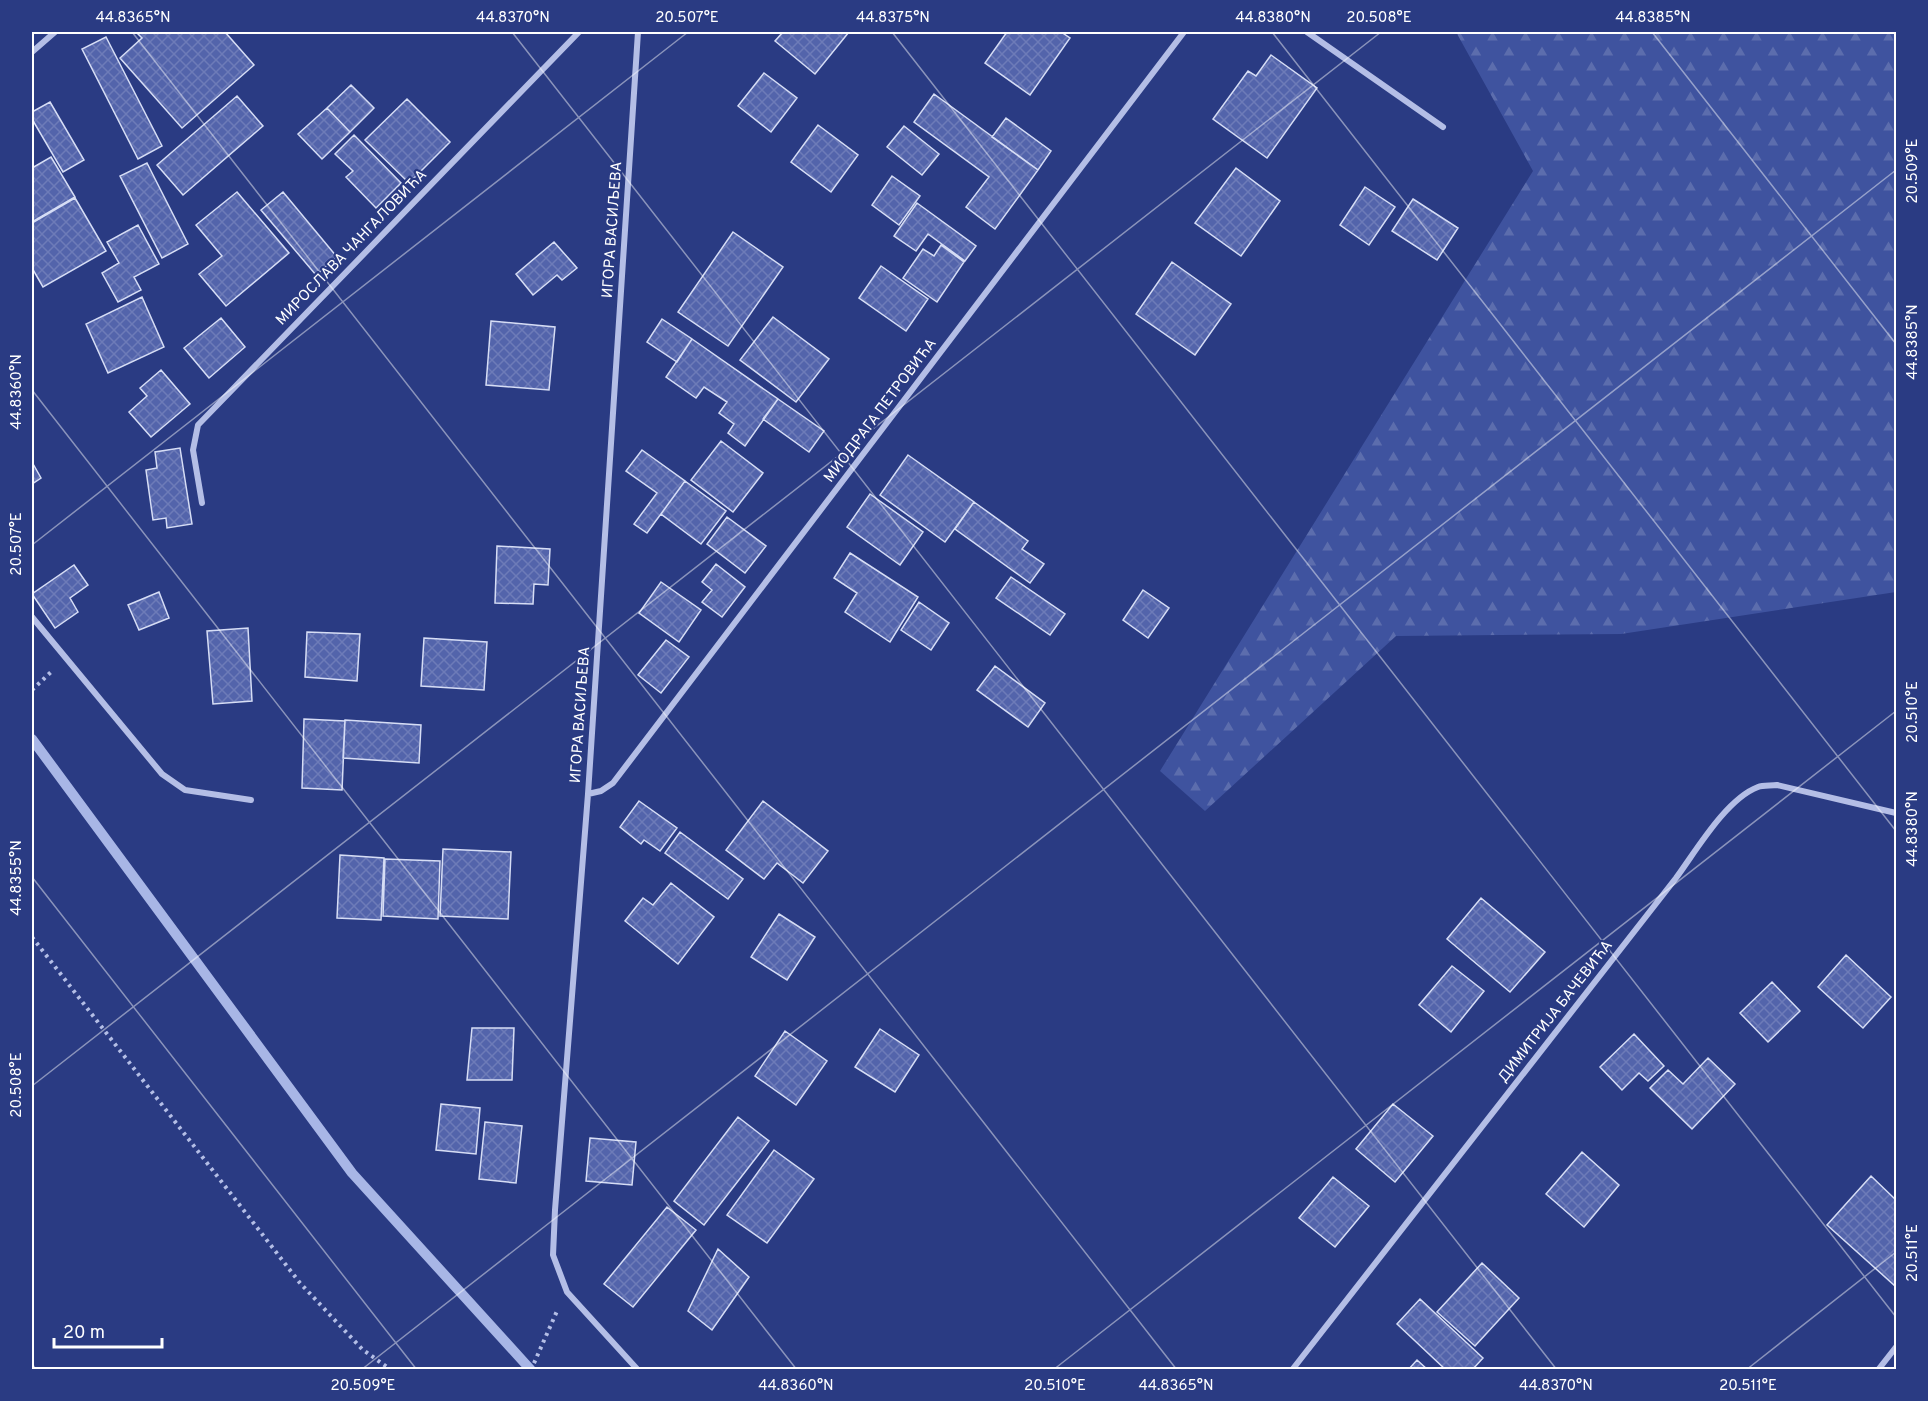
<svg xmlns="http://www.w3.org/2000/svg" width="1928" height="1401" font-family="Overpass,sans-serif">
<defs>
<pattern id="forest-firs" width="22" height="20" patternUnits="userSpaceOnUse" patternTransform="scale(1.5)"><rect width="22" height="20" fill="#3f539f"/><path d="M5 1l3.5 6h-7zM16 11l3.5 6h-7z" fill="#5c6dad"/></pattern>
<pattern id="building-cross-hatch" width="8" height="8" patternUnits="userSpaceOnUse" patternTransform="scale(1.5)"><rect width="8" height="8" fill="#5364ab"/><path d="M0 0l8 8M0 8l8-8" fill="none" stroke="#6d7bb8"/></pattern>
</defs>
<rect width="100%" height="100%" fill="#2a3b83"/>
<path fill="url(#forest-firs)" d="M1456,32H1896V592L1621,634L1396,636L1205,811L1160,771L1533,171Z"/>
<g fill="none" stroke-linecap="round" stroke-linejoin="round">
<path stroke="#a8b6e6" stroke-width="10" d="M32,739L352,1173L531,1370"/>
</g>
<path fill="url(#building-cross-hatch)" stroke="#d6ddf5" stroke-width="1.5" d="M136,32H225L254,65L182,128L120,58L142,38Z
M783,32H849L815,74L775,41Z
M1007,32H1061L1070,38L1030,95L985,63Z
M106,37L162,146L138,159L82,49Z
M1271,55L1317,88L1267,158L1213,119L1248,71L1256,76Z
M764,73L797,98L771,132L738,106Z
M351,85L374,108L350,132L327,108Z
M934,94L1038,170L995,229L966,207L989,177L914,122Z
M237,96L263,126L183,195L157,165Z
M407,99L450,142L409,183L365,140Z
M50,102L84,160L63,172L32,119V112Z
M327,108L350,132L322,159L298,134Z
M1006,118L1051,151L1038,170L992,137Z
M818,125L858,155L831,192L791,162Z
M904,126L939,154L922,175L887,147Z
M354,135L401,183L376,208L346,177L353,171L335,154Z
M51,157L75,197L32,222V168Z
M147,163L188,244L162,258L120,176Z
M1236,168L1280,201L1241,256L1195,223Z
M892,176L920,196L899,225L872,205Z
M1365,187L1395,207L1369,245L1340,225Z
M237,192L289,253L226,306L199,274L222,256L196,225Z
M283,192L337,257L316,275L261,210Z
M75,198L106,251L43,287L32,268V223Z
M1413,199L1458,228L1437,260L1392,231Z
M917,203L976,246L965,261L928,234L916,251L894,236Z
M138,225L159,264L134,277L141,290L118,302L102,273L119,263L107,242Z
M733,232L783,267L728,346L678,312Z
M554,242L577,268L562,280L557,275L533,295L516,274Z
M941,245L964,262L937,302L903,278L923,249L934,256Z
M1172,262L1231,304L1195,355L1136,314Z
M881,266L928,299L906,331L859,298Z
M142,297L164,347L108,373L86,324Z
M773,317L829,359L796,402L740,360Z
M221,318L245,347L209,378L184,348Z
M662,319L692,339L677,362L647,342Z
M491,321L555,327L549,390L486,385Z
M692,339L778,399L745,446L728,433L734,424L719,413L727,402L704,387L696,398L666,377Z
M161,370L190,404L151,437L129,412L147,396L140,388Z
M778,399L824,431L809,452L763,419Z
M721,441L763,473L733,512L691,480Z
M180,448L192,524L167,528L166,518L153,520L146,470L157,468L155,452Z
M642,450L685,481L647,533L634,524L657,493L626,471Z
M908,455L974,502L945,542L880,495Z
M32,462L41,478L32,484Z
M685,481L726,511L701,544L661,514Z
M870,494L923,532L900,565L847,527Z
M974,502L1028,541L1022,549L1044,564L1030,583L955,529Z
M727,517L766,546L745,573L707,544Z
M497,546L550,549L548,585L534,584L533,604L495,603Z
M850,553L918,597L890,642L845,612L857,593L834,578Z
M716,564L745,587L722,617L702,602L712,590L702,582Z
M74,565L88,585L70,598L78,612L55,628L32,594Z
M1011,577L1065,614L1050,635L996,598Z
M661,582L701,610L679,642L639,613Z
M1143,590L1169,608L1148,638L1123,620Z
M159,592L169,618L139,630L128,605Z
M919,602L949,623L931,650L901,630Z
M248,628L252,701L213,704L207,631Z
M307,632L360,634L357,681L305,677Z
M424,638L487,642L484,690L421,686Z
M666,640L689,657L661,693L638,675Z
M995,666L1045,703L1028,727L977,690Z
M304,719L345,721L342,790L302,788Z
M345,720L421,725L419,763L343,758Z
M639,801L677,828L660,851L644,840L641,844L620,827Z
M763,801L828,851L803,883L777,863L764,879L726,850Z
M680,832L743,879L728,899L665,853Z
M443,849L511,852L508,919L440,916Z
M340,855L384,858L381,920L337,918Z
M385,859L440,861L438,919L383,916Z
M671,883L714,917L678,964L625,921L643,898L653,905Z
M1481,898L1545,952L1510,992L1447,939Z
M779,914L815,937L787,980L751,957Z
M1846,955L1891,997L1863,1028L1818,987Z
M1452,966L1484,991L1451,1032L1419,1005Z
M1772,982L1800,1011L1768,1042L1740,1013Z
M472,1028H514L512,1080H467Z
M880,1029L919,1055L895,1092L855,1067Z
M785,1031L827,1061L796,1105L755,1076Z
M1634,1034L1664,1066L1648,1081L1639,1073L1622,1090L1600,1067Z
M1708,1058L1735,1084L1692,1129L1650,1088L1668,1070L1683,1084Z
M441,1104L480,1108L476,1154L436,1150Z
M1393,1104L1433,1136L1395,1182L1356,1149Z
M738,1117L769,1141L704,1225L674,1201Z
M485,1122L522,1126L516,1183L479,1179Z
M590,1138L636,1142L632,1185L586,1181Z
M774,1150L814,1179L767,1243L727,1215Z
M1582,1152L1619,1185L1584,1227L1546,1194Z
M1871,1176L1896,1200V1282L1894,1285L1827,1225Z
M1333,1177L1369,1206L1335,1247L1299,1218Z
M667,1207L696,1230L633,1307L604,1284Z
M718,1249L749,1277L712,1330L688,1311Z
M1482,1263L1519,1298L1475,1346L1437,1312Z
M1420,1299L1483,1358L1472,1370H1446L1397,1324Z
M1417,1360L1428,1370H1408Z"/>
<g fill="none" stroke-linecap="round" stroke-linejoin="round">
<path stroke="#b4bee6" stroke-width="4" stroke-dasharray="3 4.5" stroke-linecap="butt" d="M32,690L51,672
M32,937L300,1283L362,1349L391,1370
M531,1370L557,1311"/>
<path stroke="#b4bee6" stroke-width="6" d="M638,32L588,794L555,1210L553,1255L567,1292L638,1370
M1307,32L1443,127
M32,52L55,32
M202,503L193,450L198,425L579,32
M32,617L162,774L185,790L251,800
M588,794L601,791L613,783L1184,32
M1292,1370L1676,878C1696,851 1726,799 1758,787C1763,785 1771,786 1777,785L1896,813
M1878,1370L1896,1347"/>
</g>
<path fill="none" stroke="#fff" stroke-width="1.5" stroke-opacity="0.45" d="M132,32L1177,1370M512,32L1557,1370M892,32L1896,1317M1272,32L1896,831M1652,32L1896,344M32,390L797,1370M32,545L688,32M32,877L417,1370M32,1086L1381,32M32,1363L36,1370M361,1370L1896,170M1053,1370L1896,711M1746,1370L1896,1252"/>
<g text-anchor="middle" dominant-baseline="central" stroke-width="4.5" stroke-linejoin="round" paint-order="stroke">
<g font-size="15" fill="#fff" stroke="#2a3b83">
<text transform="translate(613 230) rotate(-86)">ИГОРА ВАСИЉЕВА</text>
<text transform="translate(352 248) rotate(-46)">МИРОСЛАВА ЧАНГАЛОВИЋА</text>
<text transform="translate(881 411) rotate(-53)">МИОДРАГА ПЕТРОВИЋА</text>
<text transform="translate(581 715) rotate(-86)">ИГОРА ВАСИЉЕВА</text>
<text transform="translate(1556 1012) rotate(-52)">ДИМИТРИЈА БАЧЕВИЋА</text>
</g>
</g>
<rect width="1928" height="1401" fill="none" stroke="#2a3b83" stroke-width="66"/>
<path d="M54 1338v9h108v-9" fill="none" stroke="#ffffff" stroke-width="3"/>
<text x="63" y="1338" font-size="18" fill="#ffffff" stroke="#2a3b83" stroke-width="4.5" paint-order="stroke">20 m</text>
<rect x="33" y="33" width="1862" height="1335" fill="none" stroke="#fff" stroke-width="2"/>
<g font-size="15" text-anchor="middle" fill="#fff">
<text x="133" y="22">44.8365°N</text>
<text x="513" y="22">44.8370°N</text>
<text x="687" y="22">20.507°E</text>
<text x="893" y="22">44.8375°N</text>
<text x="1273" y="22">44.8380°N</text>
<text x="1379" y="22">20.508°E</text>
<text x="1653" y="22">44.8385°N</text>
<text transform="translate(1912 171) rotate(-90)" y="5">20.509°E</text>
<text transform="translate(1912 342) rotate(-90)" y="5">44.8385°N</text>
<text transform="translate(16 392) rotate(-90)" y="5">44.8360°N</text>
<text transform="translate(16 544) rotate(-90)" y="5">20.507°E</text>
<text transform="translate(1912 712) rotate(-90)" y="5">20.510°E</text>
<text transform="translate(1912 829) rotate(-90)" y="5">44.8380°N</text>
<text transform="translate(16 878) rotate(-90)" y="5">44.8355°N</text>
<text transform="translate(16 1085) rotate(-90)" y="5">20.508°E</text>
<text transform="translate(1912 1253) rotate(-90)" y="5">20.511°E</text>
<text x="363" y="1390">20.509°E</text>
<text x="796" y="1390">44.8360°N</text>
<text x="1055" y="1390">20.510°E</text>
<text x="1176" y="1390">44.8365°N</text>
<text x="1556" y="1390">44.8370°N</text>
<text x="1748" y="1390">20.511°E</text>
</g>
</svg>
